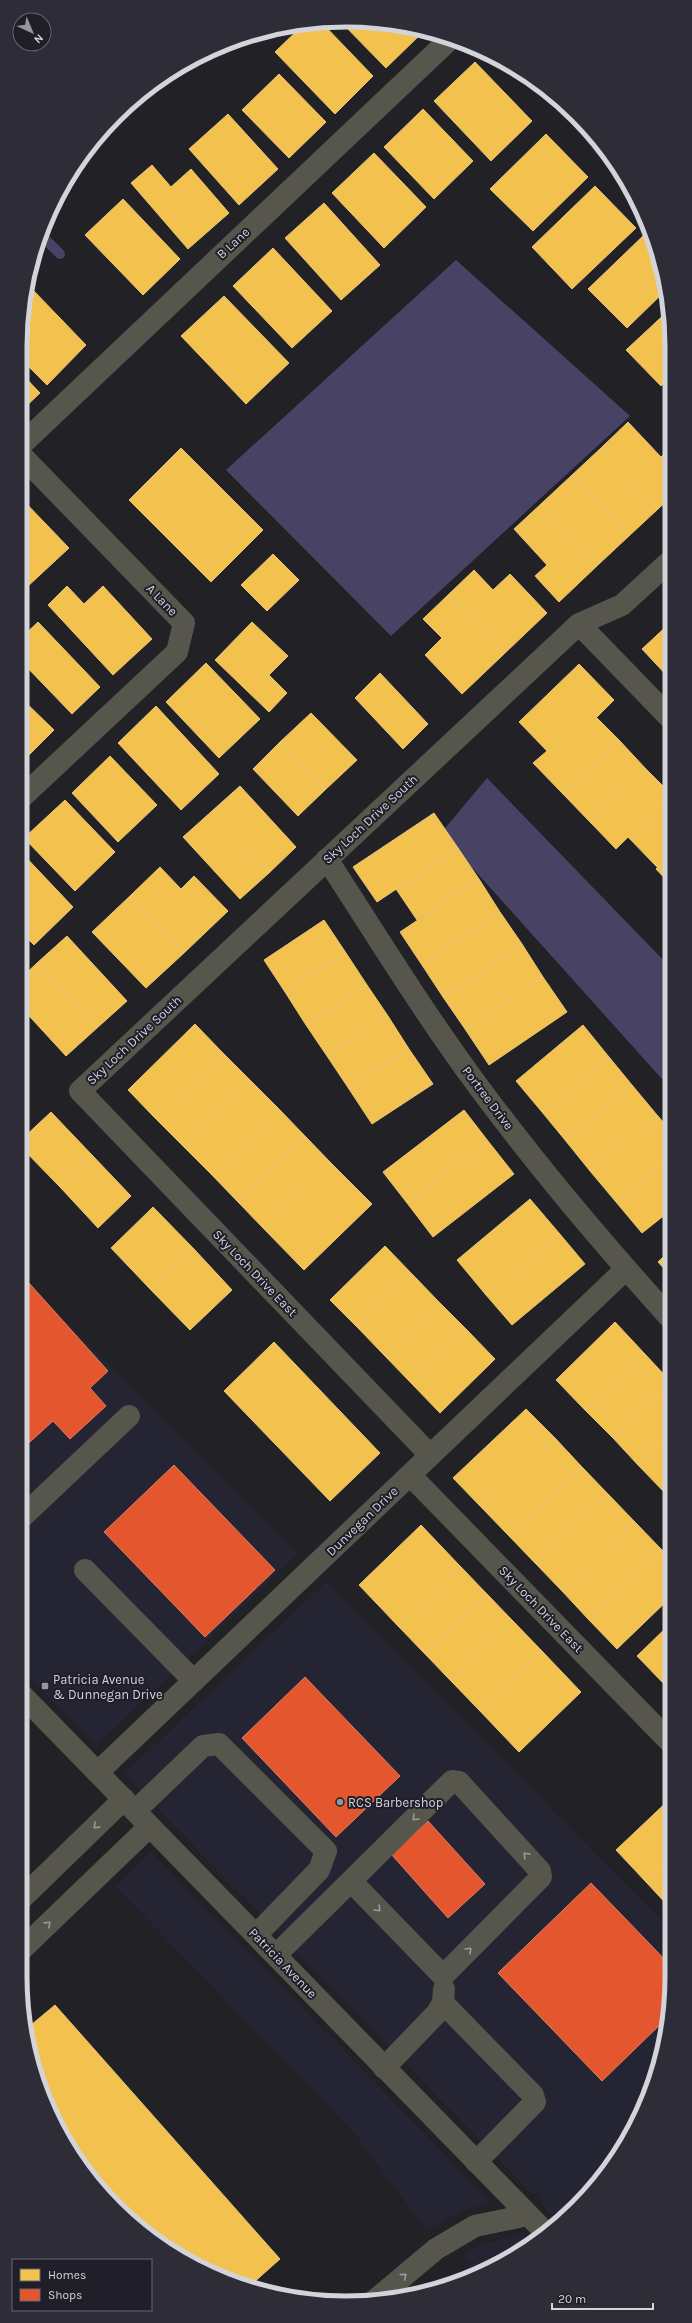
<svg xmlns="http://www.w3.org/2000/svg" width="692" height="2323" font-family="Karla,sans-serif">
<rect width="100%" height="100%" fill="#212126"/>
<path fill="#252433" d="M20,1275L298,1554L96,1746L20,1668Z
M326,1582L672,1930V1977L666,2041L647,2102L617,2158L576,2208L559,2222L543,2206L539,2193L532,2194L124,1774Z
M151,1852L492,2203L464,2210L427,2231L354,2133L117,1888L116,1886Z
M523,2235L532,2244L527,2248L451,2282L470,2264L464,2255L483,2244Z"/>
<path fill="#484365" d="M456,260L630,416L391,636L226,470Z
M487,778L670,967L671,1089L441,833Z"/>
<path fill="#f2c14e" stroke="#e9c678" d="M346,20L410,26L423,32L386,68L340,21Z
M321,22L373,76L335,114L275,52L304,24Z
M475,62L532,121L491,161L434,101Z
M279,74L326,122L289,158L242,110Z
M423,109L473,161L434,199L384,147Z
M228,114L278,169L239,205L189,149Z
M546,134L588,177L533,231L490,189Z
M374,153L426,207L384,248L332,193Z
M152,165L171,187L191,169L229,213L188,249L131,183Z
M595,186L636,228L572,289L532,247Z
M123,199L180,259L143,295L85,235Z
M324,203L380,265L341,300L285,238Z
M644,235L651,242L665,291L627,328L588,289Z
M273,248L332,311L292,348L233,286Z
M31,288L86,345L47,385L20,358L21,335L29,327L23,320L25,294Z
M224,296L289,363L246,404L181,336Z
M669,310V377L661,386L626,350Z
M20,372L40,393L20,412Z
M628,422L661,457L669,450L670,498L658,509L601,448Z
M181,448L263,530L211,582L129,500Z
M601,448L658,509L629,536L572,475Z
M572,475L629,536L599,564L542,503Z
M20,497L69,548L27,587L20,580Z
M542,503L599,564L559,602L535,576L547,565L514,529Z
M273,554L299,580L267,611L241,585Z
M474,570L493,590L510,574L547,613L504,654L448,595Z
M67,586L84,604L103,586L152,639L113,675L48,605Z
M448,595L504,654L462,694L425,655L442,638L423,619Z
M38,622L100,687L72,714L20,660V639Z
M252,622L288,656L269,675L287,693L269,712L215,660Z
M670,623V679L642,649Z
M206,663L260,719L219,758L166,702Z
M579,664L614,700L597,717L592,713L550,754L519,722Z
M380,673L428,724L403,749L355,698Z
M20,697L54,730L20,764Z
M156,706L219,774L181,810L118,743Z
M311,713L357,760L325,790L280,742Z
M592,713L619,740L563,794L533,763L547,751L550,754Z
M619,740L646,769L591,823L563,794Z
M280,742L325,790L298,816L253,769Z
M110,756L157,805L118,842L72,793Z
M646,769L670,793V796L616,849L591,823Z
M240,786L296,847L269,873L212,811Z
M670,796V855L657,867L628,837Z
M65,800L115,852L75,891L24,838Z
M212,811L269,873L240,899L183,837Z
M434,813L458,848L377,902L353,867Z
M458,848L479,879L417,920L396,889Z
M20,851L73,907L34,945L20,931Z
M670,855V884L656,869Z
M160,867L181,889L194,876L228,911L184,953L130,896Z
M479,879L500,912L422,965L400,932Z
M130,896L184,953L146,988L92,932Z
M500,912L522,944L443,997L422,965Z
M324,920L346,953L285,992L264,960Z
M67,936L127,1001L97,1028L37,963Z
M522,944L543,977L465,1029L443,997Z
M346,953L367,985L306,1025L285,992Z
M37,963L97,1028L66,1056L20,1006V979Z
M543,977L567,1012L489,1065L465,1029Z
M367,985L388,1016L327,1056L306,1025Z
M388,1016L409,1049L349,1089L327,1056Z
M195,1024L222,1052L155,1118L128,1090Z
M583,1025L609,1057L542,1112L516,1081Z
M409,1049L433,1084L372,1124L349,1089Z
M222,1052L251,1081L184,1147L155,1118Z
M609,1057L632,1085L565,1140L542,1112Z
M251,1081L278,1108L211,1174L184,1147Z
M632,1085L657,1115L590,1171L565,1140Z
M278,1108L305,1136L238,1202L211,1174Z
M464,1110L488,1141L407,1203L383,1172Z
M51,1112L92,1155L60,1187L20,1146V1141Z
M657,1115L671,1131V1156L616,1202L590,1171Z
M305,1136L332,1164L265,1230L238,1202Z
M488,1141L514,1174L433,1237L407,1203Z
M92,1155L131,1196L98,1228L60,1187Z
M671,1156V1210L642,1233L616,1202Z
M332,1164L372,1204L304,1270L265,1230Z
M530,1199L559,1233L486,1295L457,1260Z
M153,1207L194,1249L151,1290L111,1248Z
M559,1233L585,1264L512,1325L486,1295Z
M385,1246L413,1275L358,1328L330,1300Z
M194,1249L232,1290L190,1330L151,1290Z
M671,1249V1276L658,1262Z
M413,1275L439,1302L384,1355L358,1328Z
M439,1302L467,1330L412,1384L384,1355Z
M615,1322L644,1353L585,1410L556,1380Z
M467,1330L495,1359L440,1413L412,1384Z
M274,1342L380,1453L330,1501L224,1391Z
M644,1353L671,1382L613,1438L585,1410Z
M671,1382V1433L638,1465L613,1438Z
M526,1409L555,1438L482,1508L453,1478Z
M671,1433V1488L666,1494L638,1465Z
M555,1438L582,1467L509,1536L482,1508Z
M582,1467L608,1494L536,1564L509,1536Z
M671,1488V1499L666,1494Z
M608,1494L634,1521L562,1591L536,1564Z
M634,1521L662,1550L589,1620L562,1591Z
M421,1525L460,1566L398,1626L359,1585Z
M662,1550L671,1560V1597L617,1649L589,1620Z
M460,1566L487,1594L425,1654L398,1626Z
M487,1594L513,1621L451,1681L425,1654Z
M513,1621L541,1650L479,1710L451,1681Z
M671,1623L672,1681L666,1686L637,1656Z
M541,1650L581,1692L519,1752L479,1710Z
M672,1681V1692L666,1686Z
M672,1797V1858L646,1882L616,1850Z
M672,1858V1908L671,1909L646,1882Z
M55,2005L280,2259L252,2284L202,2269L147,2235L101,2192L45,2102L26,2040L25,2030Z"/>
<path fill="#e4572e" stroke="#df7c62" d="M20,1273L108,1371L90,1388L106,1406L70,1439L53,1421L20,1451Z
M174,1465L275,1570L205,1637L104,1532Z
M305,1677L400,1776L336,1837L242,1738Z
M428,1821L485,1884L448,1918L391,1854Z
M591,1883L672,1967L668,2017L602,2081L498,1973Z"/>
<g fill="none" stroke-linecap="round" stroke-linejoin="round">
<path stroke="#484365" stroke-width="10" d="M41,235L60,254"/>
<path stroke="#56564c" stroke-width="22" d="M20,446L448,41
M20,454L184,623L177,652L20,799
M579,624L670,718
M327,859C376,935 424,1013 478,1086C538,1167 603,1244 671,1319
M430,1455L80,1091L579,624L622,605L670,561
M410,1475L672,1744
M20,1519L129,1416
M85,1570L194,1681
M20,1693L546,2233
M98,1772L626,1269
M135,1811L203,1746L219,1744L326,1851L319,1870L256,1935
M20,1900L124,1799
M20,1951L150,1826
M276,1955L452,1781L459,1782L540,1871L541,1877L443,1976L351,1881
M443,2003L533,2095L535,2102L476,2162
M384,2068L437,2013L443,2003L444,1989
M374,2301L436,2249L475,2226L528,2215"/>
</g>
<defs><path id="oneway-chevron" d="M-2-3.5L2.5 0L-2 3.5" fill="none" stroke-width="1.6" stroke-linecap="round" stroke-linejoin="round"/></defs>
<g stroke="#9b9b9a">
<use href="#oneway-chevron" transform="translate(415 1818) rotate(136)"/>
<use href="#oneway-chevron" transform="translate(96 1826) rotate(136)"/>
<use href="#oneway-chevron" transform="translate(526 1855) rotate(-133)"/>
<use href="#oneway-chevron" transform="translate(378 1909) rotate(46)"/>
<use href="#oneway-chevron" transform="translate(48 1924) rotate(-44)"/>
<use href="#oneway-chevron" transform="translate(469 1950) rotate(-45)"/>
<use href="#oneway-chevron" transform="translate(404 2276) rotate(-40)"/>
</g>
<g fill="#95959b" stroke="#1f1e29" stroke-width="1.5">
<rect x="41" y="1682" width="8" height="8" rx="2"/>
<circle cx="340" cy="1802" r="4"/>
</g>
<g text-anchor="middle" dominant-baseline="central" stroke-width="4" stroke-linejoin="round" paint-order="stroke">
<g font-size="13" fill="#d3d3da" stroke="#1f1e29">
<text transform="translate(233 243) rotate(-43)">B Lane</text>
<text transform="translate(162 600) rotate(46)">A Lane</text>
<text transform="translate(370 819) rotate(-43)">Sky Loch Drive South</text>
<text transform="translate(134 1040) rotate(-43)">Sky Loch Drive South</text>
<text transform="translate(488 1098) rotate(53)">Portree Drive</text>
<text transform="translate(255 1273) rotate(46)">Sky Loch Drive East</text>
<text transform="translate(362 1521) rotate(-44)">Dunvegan Drive</text>
<text transform="translate(541 1609) rotate(46)">Sky Loch Drive East</text>
<text transform="translate(283 1963) rotate(46)">Patricia Avenue</text>
</g>
<g font-size="13" fill="#d3d3da" stroke="#1f1e29" text-anchor="start">
<text x="53" y="1679">Patricia Avenue<tspan x="53" dy="15">&amp; Dunnegan Drive</tspan></text>
<text x="348" y="1802">RCS Barbershop</text>
</g>
</g>
<path d="M0 0H692V2323H0ZM346 27H346A319 319 0 0 1 665 346V1977A319 319 0 0 1 346 2296H346A319 319 0 0 1 27 1977V346A319 319 0 0 1 346 27Z" fill="#2d2c37" fill-rule="evenodd"/>
<path fill="none" stroke="#d3d3da" stroke-width="5" d="M346 27H346A319 319 0 0 1 665 346V1977A319 319 0 0 1 346 2296H346A319 319 0 0 1 27 1977V346A319 319 0 0 1 346 27Z"/>
<rect x="12" y="2259" width="140" height="52" fill="#1f1e29" stroke="#676670"/>
<rect x="20" y="2269" width="20" height="12" fill="#f2c14e" stroke="#676670"/>
<text x="48" y="2279" font-size="12" fill="#d3d3da">Homes</text>
<rect x="20" y="2289" width="20" height="12" fill="#e4572e" stroke="#676670"/>
<text x="48" y="2299" font-size="12" fill="#d3d3da">Shops</text>
<g transform="translate(32 32) rotate(136)"><circle r="19" fill="#1f1e29" stroke="#676670"/>
<path d="M0-3L7 15L0 10L-7 15Z" fill="#95959b"/>
<text y="-6" font-size="11" font-weight="bold" text-anchor="middle" fill="#d3d3da">N</text>
</g>
<path d="M552 2303v6h101v-6" fill="none" stroke="#d3d3da" stroke-width="2"/>
<text x="558" y="2303" font-size="12" fill="#d3d3da" stroke="#1f1e29" stroke-width="3" paint-order="stroke">20 m</text>
</svg>
